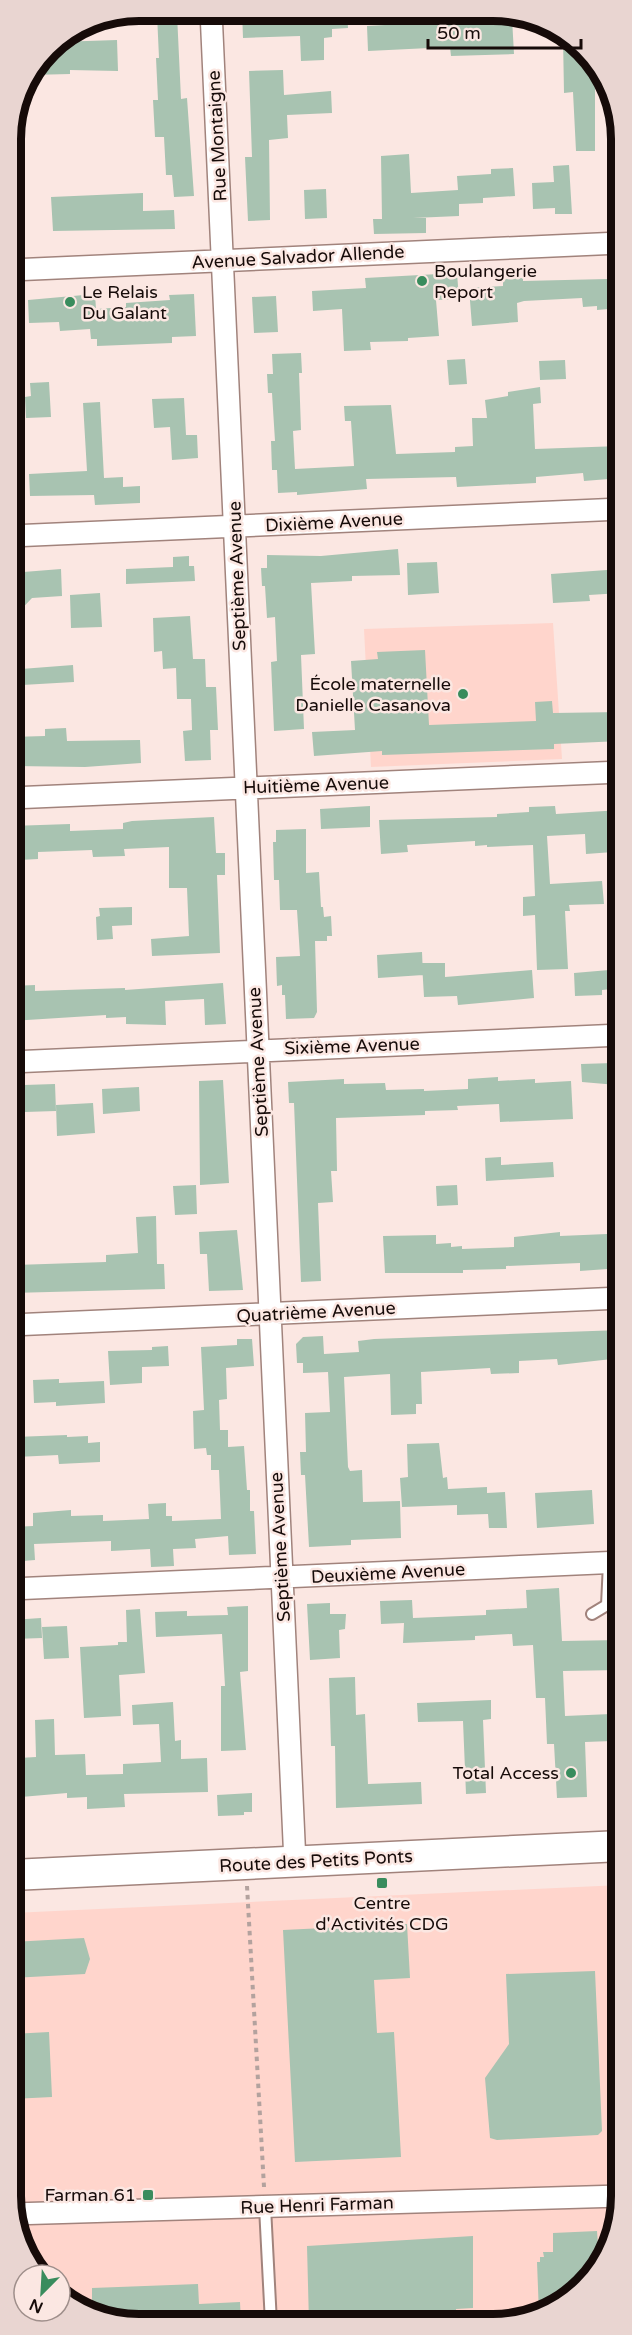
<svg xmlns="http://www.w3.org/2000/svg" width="632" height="2335" font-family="'Varela Round',sans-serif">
<rect width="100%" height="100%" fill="#fbe7e2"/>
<path fill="#ffd5cc" d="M553,623L562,759L371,767L364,629Z
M621,1885V2204L589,2281L557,2307L510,2323L114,2322L60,2293V2275H42L12,2213V1913Z"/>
<path fill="#a8c3b1" d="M242,11L347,12L348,28L332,29V37L324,38V60L301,61L300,36L243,38Z
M157,14H177L181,99L187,98L194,196L174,197L172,175H166L164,137H155L153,100H158L156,58H159Z
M512,18L514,54L451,56L450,47L368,51L367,26Z
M563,37L584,48L595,71V151H576L573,92L564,93Z
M117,40L118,71L70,70V74L30,75L48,48L57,42Z
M283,70L284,95L331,91L332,113L287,115L288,138L269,140L270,220L248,221L245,157H252L249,71Z
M409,154L411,193L458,190L457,176L491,174V169L513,168L515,196L483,198V203L459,204V216L413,218H426V233L374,234L373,219H382L381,156Z
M569,165L572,214H555V208L533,209L532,183L554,182L553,166Z
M326,189L327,218L305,219L304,190Z
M143,193V211L174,210L175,229L53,231L51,197Z
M457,273L459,299L436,300L439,336L408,338V341L370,342L371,350L344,351L342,309L313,311L312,291L366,288L365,278Z
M523,278V281L607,279V287L620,286V308L597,310V306L583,307L582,298L524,301L517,303L518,322L472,326L469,288L503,286V279Z
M95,294L96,309L126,307V303L170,300L169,295L194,294L196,336L172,337V343L97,346V339H91L90,329L60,331L59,322L29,323L28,300Z
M276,296L278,332L254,333L252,297Z
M301,353L302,373H299L301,430L293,431L295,469L354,466L351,421H345L344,406L391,405L396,454L455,452V447L473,446L472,418H487L485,400L508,396V392L540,387L541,403L533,404L535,449L620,446L621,478L584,481L583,473L536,477V483L457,487L456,477L366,479L367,489L297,495V492L278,493L277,470H272L271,441H275L272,393H268L267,374H273L272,354Z
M465,359L467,384L449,385L447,360Z
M565,360L566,379L540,380L539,361Z
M49,382L51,417L26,418L25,397L31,396L30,383Z
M184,398L186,435H197L198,458L172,460L170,427L154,428L152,399Z
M100,402L104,478L123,477V487L140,486V503L95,505L94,495L30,496L29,474L87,471L83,403Z
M398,549L400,575L352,576V581L311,583L315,654L301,655L304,729L274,731L271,662L277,661L275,617L267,618L265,586H262L261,568H267V555L321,556Z
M189,556V566H194L195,581L126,584V569L173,567V557Z
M437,562L439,593L408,595L407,563Z
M61,569L62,596L32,598L11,620V573Z
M621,569V593L589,595L590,601L553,603L551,574Z
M100,593L102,627L71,628L70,595Z
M190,616L193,659H205L206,687H216L218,730H210L211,760L185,761L183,731L192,730L191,699H177L176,668L163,669L162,651L154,652L153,618Z
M425,650L429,725L536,721L535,702L552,701L553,713L621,712V741L554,744V749L382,755V751L314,756L312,732L355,730L351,661L378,659L377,652Z
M73,665L74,682L22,685L21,669Z
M66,728L67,741L140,740L141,763L85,767L15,766V764H11V737L45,736V729Z
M370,806V827L321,829L320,809Z
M555,806L556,814L621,810V837L612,838L613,852L586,854L585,834L547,836L550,884L602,881L604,904L569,905L570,911H565L568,969L537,970L535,915L523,916V897L535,896L533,845L487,847V845L475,846V841L407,845L408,852L381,854L379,820L497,817V814L529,812V807Z
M214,817L216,853H225V875H217L220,953L152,956L151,939L189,936L187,888H169V847L124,849L125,856L93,857L92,850L38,852V859L19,860V850H11V826L70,824V831L123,829V823L132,821Z
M306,829V873L319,872L321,907H323L324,917L331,916L332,936H327V941H315L317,1012L314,1018L286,1019L285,995H282V985L277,986L276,957L300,956L297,910H280L279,880H274L273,842H276V830Z
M132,907V925L112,926L113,939L97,940L96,917L100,916L99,908Z
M422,952L423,975L378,978L377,955Z
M422,963H445V977L532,970L534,998L458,1005L457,996L424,997Z
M621,969V988L602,990V995L575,996L574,973Z
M223,983L226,1024L205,1025L204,999L165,1001L166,1025L126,1024V1017L106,1018V1015L11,1021V986L35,985V991L125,988V990Z
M613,1063L617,1085L582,1082L581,1064Z
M498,1077V1081L535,1079V1083L571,1081L573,1119L500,1122L499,1104L457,1106L458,1110L425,1111V1115L336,1118L337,1171H331L333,1202L318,1203L321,1281L301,1282L294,1103H289L288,1082L344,1079V1084L385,1083L386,1090L424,1089V1091L468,1089V1079Z
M223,1080L229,1183L200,1185L199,1081Z
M55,1084L56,1111L25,1112L24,1085Z
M139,1087L140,1111L103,1114L102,1089Z
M93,1103L95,1133L57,1136L56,1105Z
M501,1157V1165L553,1162L554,1177L486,1181L485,1158Z
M196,1185L197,1214L175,1215L173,1186Z
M457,1185L458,1205L437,1206L436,1186Z
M156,1216L157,1264H164L165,1289L11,1293V1272H16L15,1265L106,1262V1255L138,1253L136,1217Z
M237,1230L243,1290L209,1291L207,1254H200L199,1232Z
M560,1232V1236L607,1234L608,1241L621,1240V1268L580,1271V1263L506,1266V1269L463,1270V1273H385L383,1236L436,1235V1244L451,1243V1247L462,1246V1249L514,1247V1237Z
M621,1330V1358L558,1365L557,1359L519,1361V1373L491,1374L490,1368L421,1372L422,1404H416V1414L391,1415L390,1374L344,1377L348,1467L350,1471L362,1470L363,1502L400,1501L401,1538L351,1540V1545L309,1547L305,1475H301L300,1452H306L305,1413L330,1412L328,1372L303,1373V1363H297L296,1344L303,1337L323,1336L324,1354L359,1352L358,1341L374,1339Z
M237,1339H252L254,1366L226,1368L227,1399L219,1400L220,1430H228V1447L244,1446L247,1490H250V1511H254L256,1554L229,1555L228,1536L195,1539L196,1548L173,1549L174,1566L151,1567L150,1549L111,1551V1541L34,1544L35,1560L11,1562L13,1527L33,1526V1513L71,1510V1516L103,1515V1521L149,1519L148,1504L166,1503V1516H172V1521L221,1519L219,1470H211V1455H207L206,1448L194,1449L193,1411L204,1410L201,1347L237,1345Z
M168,1346L169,1366L142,1367V1383L110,1385L108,1351L152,1350V1347Z
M59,1379V1383L104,1381L105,1403L56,1406V1402L34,1403L33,1380Z
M67,1435V1437L88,1436V1443L100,1442V1462L59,1464L58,1455L16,1457L15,1437Z
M439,1443L443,1478L447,1477L448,1489L487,1487V1493L505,1492L507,1528H489L488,1514L457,1515V1505L402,1507L400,1478L408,1477L407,1444Z
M592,1490L594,1524L537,1528L535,1493Z
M559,1588L562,1641L621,1640V1670L563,1671L565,1716L611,1714L612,1741L585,1742L587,1797L557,1798L554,1744H547L545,1698H536L533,1645L513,1646L512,1634L475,1636V1640L403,1643L404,1623L381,1624L380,1601L412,1600L413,1618L486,1615V1610L527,1608L526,1590Z
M330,1603V1614H346L345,1629L339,1630L340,1658L310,1660L307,1604Z
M248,1606V1671L240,1672L246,1750L221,1751V1686H225L222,1634L156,1637L155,1612L187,1611V1616L228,1615L227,1607Z
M140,1609L145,1673L119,1675L121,1716L84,1718L80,1647L118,1645V1642H127L126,1610Z
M41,1618L42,1638L14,1639L11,1637V1620Z
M67,1626L69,1658L44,1659L42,1627Z
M355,1677L356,1715L365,1714L368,1784L421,1782L422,1804L336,1808L335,1746H331L329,1678Z
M491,1700V1719L483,1720L486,1793L466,1794L463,1721L418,1722L417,1703Z
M173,1702L175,1741L181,1740V1759L207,1758L208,1792L124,1794L125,1807L87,1809V1797L67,1798V1793L21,1797L19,1758L36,1757L35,1720L54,1719L55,1755L85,1754L86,1775L123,1774V1764L161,1762L159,1724L133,1725L132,1705Z
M252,1793V1812H244V1815L218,1816L217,1795Z
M407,1924L410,1978L374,1980L377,2033L394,2032L401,2157L295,2162L283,1930Z
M84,1938L90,1959L85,1974L12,1978V1942Z
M595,1971L602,2131L598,2135L497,2140L490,2138L485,2078L509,2044L506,1974Z
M49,2032L52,2097L12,2099V2034Z
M597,2231L599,2259L589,2281L557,2307L539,2314L537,2262H540V2257H544L543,2252H553V2233Z
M473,2236V2308L456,2309V2323H309L307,2246Z
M198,2284L199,2304L240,2302L241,2322H114L92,2311V2288Z"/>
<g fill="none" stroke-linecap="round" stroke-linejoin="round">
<defs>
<path id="lane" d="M592,1614L607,1605L609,1563
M265,2207L271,2323"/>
<path id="street" d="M211,11L295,1863
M11,270L620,243
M11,536L621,509
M11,798L621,772
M11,1062L621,1035
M11,1325L621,1298
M11,1589L621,1562
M12,2214L621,2196"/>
<path id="secondary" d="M12,1875L621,1846"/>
</defs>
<use href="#lane" stroke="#a1837c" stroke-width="14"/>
<use href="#street" stroke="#a1837c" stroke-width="24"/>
<use href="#secondary" stroke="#a1837c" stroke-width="33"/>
<path stroke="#b3a29e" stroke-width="4" stroke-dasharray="4.5 4.5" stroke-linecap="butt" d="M247,1886L264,2187"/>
<use href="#lane" stroke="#fff" stroke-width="10"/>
<use href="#street" stroke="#fff" stroke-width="21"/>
<use href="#secondary" stroke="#fff" stroke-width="30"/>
</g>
<g fill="#398c5d" stroke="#fbe7e2" stroke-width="2">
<circle cx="422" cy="281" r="6"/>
<circle cx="70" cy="302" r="6"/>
<circle cx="463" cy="694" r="6"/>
<circle cx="571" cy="1773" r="6"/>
<rect x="376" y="1877" width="12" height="12" rx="3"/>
<rect x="142" y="2189" width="12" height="12" rx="3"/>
</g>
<g text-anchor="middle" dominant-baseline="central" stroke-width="5" stroke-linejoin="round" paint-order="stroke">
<g font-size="18" fill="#160b09" stroke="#fbe7e2">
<text transform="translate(217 136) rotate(-93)">Rue Montaigne</text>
<text transform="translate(298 257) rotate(-3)">Avenue Salvador Allende</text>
<text transform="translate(334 522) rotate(-3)">Dixième Avenue</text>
<text transform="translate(237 576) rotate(-92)">Septième Avenue</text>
<text transform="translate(316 785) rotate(-2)">Huitième Avenue</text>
<text transform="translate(352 1046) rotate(-2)">Sixième Avenue</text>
<text transform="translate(258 1062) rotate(-93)">Septième Avenue</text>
<text transform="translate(316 1312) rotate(-3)">Quatrième Avenue</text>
<text transform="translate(280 1547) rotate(-93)">Septième Avenue</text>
<text transform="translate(388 1573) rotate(-3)">Deuxième Avenue</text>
<text transform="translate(316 1861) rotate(-3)">Route des Petits Ponts</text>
<text transform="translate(317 2205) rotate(-2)">Rue Henri Farman</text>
</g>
<g font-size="18" fill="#160b09" stroke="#fbe7e2" text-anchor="end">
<text x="434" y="271" text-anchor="start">Boulangerie<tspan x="434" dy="21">Report</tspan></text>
<text x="82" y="292" text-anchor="start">Le Relais<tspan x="82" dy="21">Du Galant</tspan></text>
<text x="451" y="684">École maternelle<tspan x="451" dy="21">Danielle Casanova</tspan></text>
<text x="559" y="1773">Total Access</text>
<text x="382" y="1903" text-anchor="middle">Centre<tspan x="382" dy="21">d'Activités CDG</tspan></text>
<text x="136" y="2195">Farman 61</text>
</g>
</g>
<path d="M0 0H632V2335H0ZM139 21H493A118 118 0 0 1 611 139V2196A118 118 0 0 1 493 2314H139A118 118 0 0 1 21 2196V139A118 118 0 0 1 139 21Z" fill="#e9d5d1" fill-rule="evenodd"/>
<path fill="none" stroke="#160b09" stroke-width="8" d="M139 21H493A118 118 0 0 1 611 139V2196A118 118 0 0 1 493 2314H139A118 118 0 0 1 21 2196V139A118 118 0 0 1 139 21Z"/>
<g transform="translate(42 2293) rotate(204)"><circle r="28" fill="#fbe7e2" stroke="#9f8f8b" stroke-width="1.5"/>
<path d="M0-4.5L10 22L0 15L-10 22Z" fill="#398c5d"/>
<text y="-9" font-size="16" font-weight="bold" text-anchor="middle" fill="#160b09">N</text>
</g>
<path d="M428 39v9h153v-9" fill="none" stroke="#160b09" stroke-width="3"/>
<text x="437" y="39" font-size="18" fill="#160b09" stroke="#fbe7e2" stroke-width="4.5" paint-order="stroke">50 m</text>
</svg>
